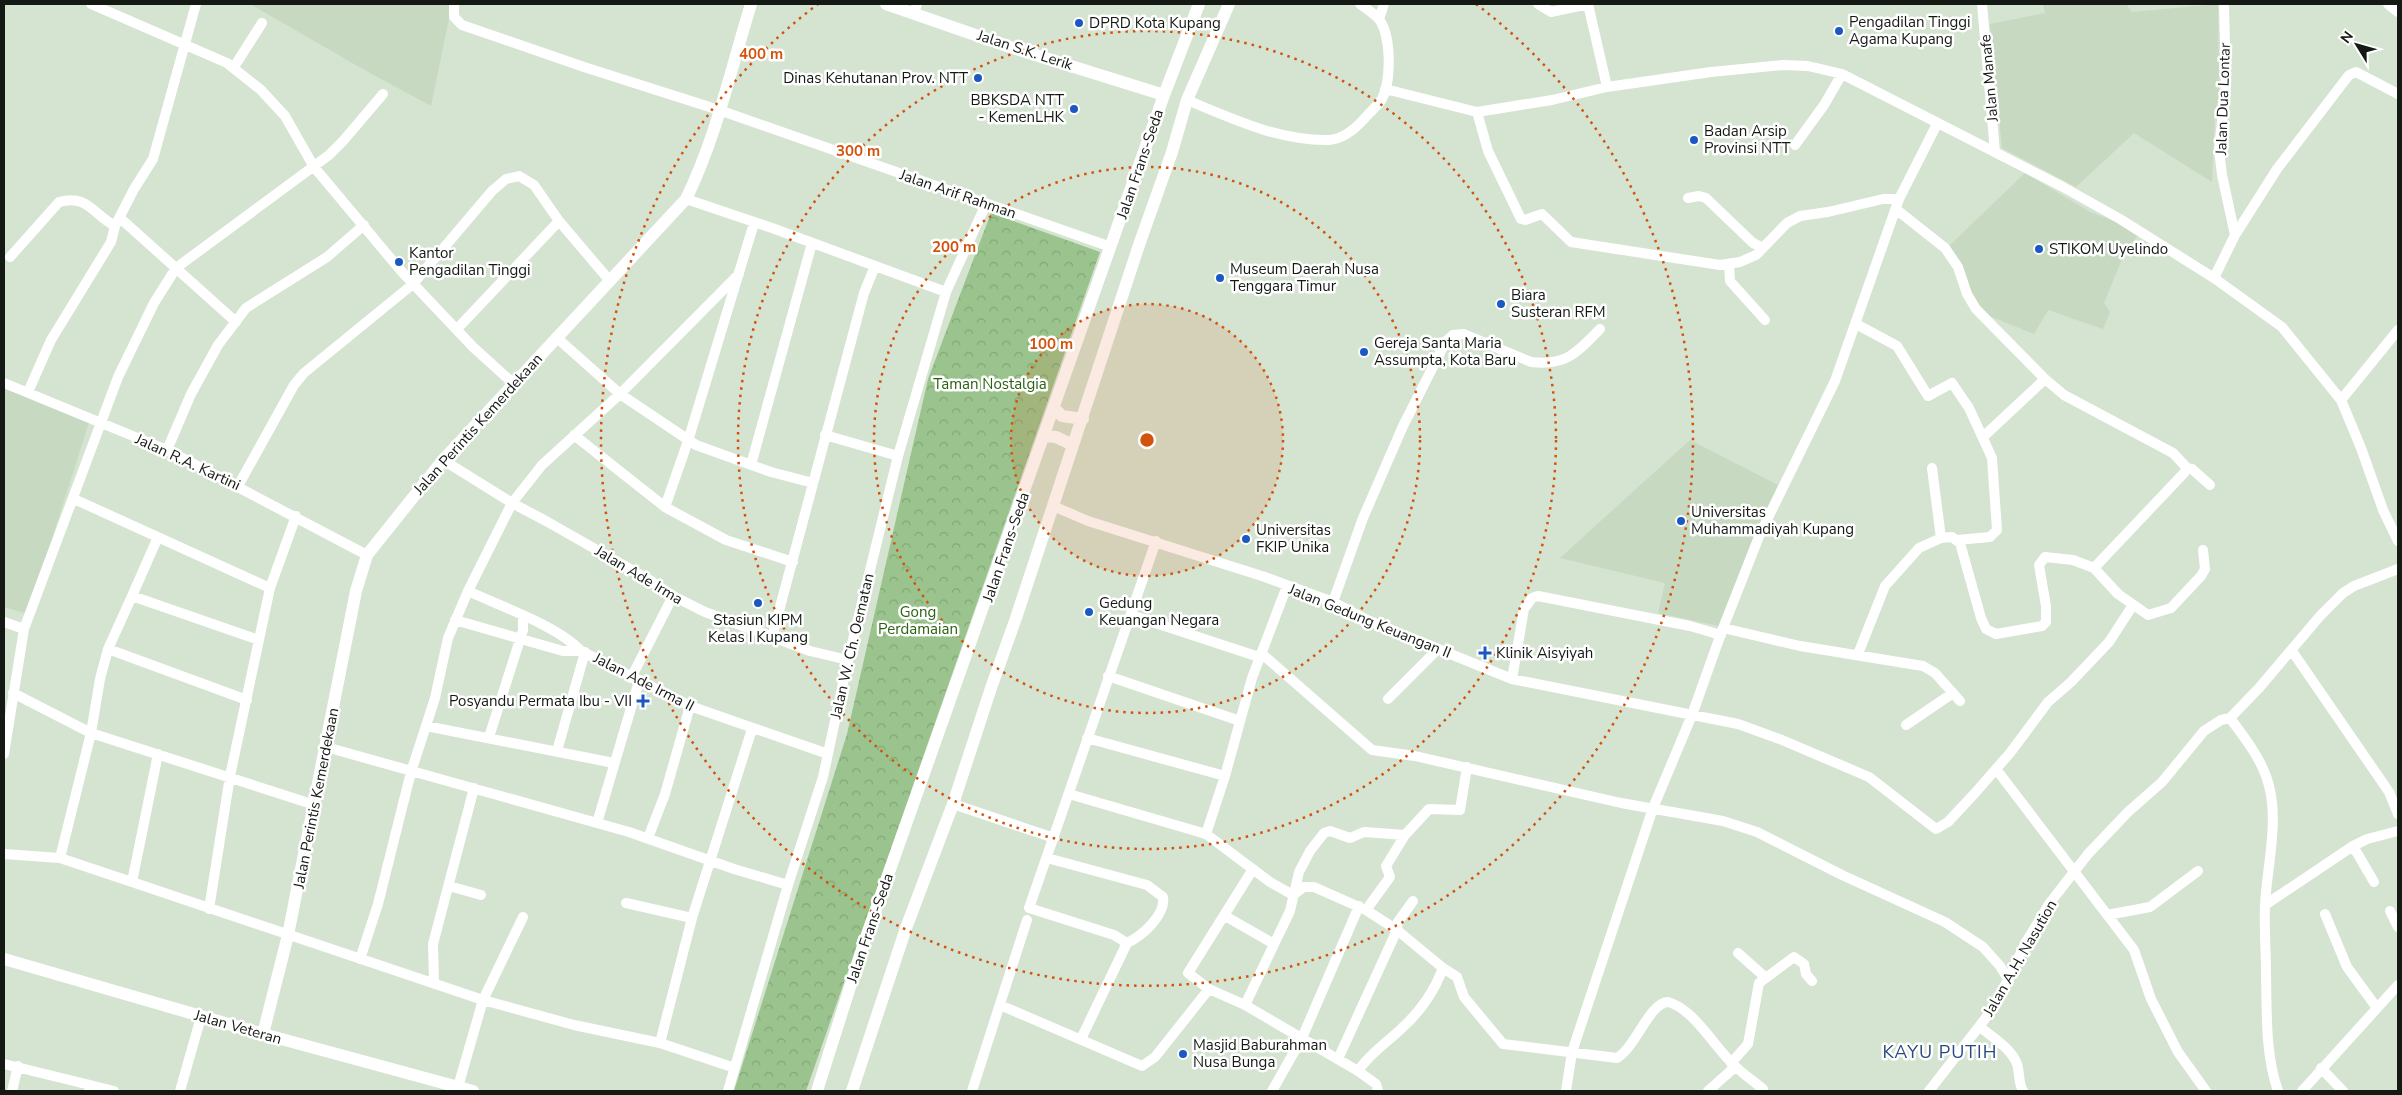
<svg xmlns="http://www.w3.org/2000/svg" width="2402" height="1095" font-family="'Nunito Sans',sans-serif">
<defs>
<pattern id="park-crowns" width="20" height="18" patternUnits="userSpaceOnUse" patternTransform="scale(1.25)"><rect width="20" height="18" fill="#9ac38d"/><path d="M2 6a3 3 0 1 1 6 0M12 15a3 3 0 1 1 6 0" fill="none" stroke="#84a779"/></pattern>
</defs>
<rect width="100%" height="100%" fill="#d5e3d1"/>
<path fill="#c7d9c1" d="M250,4H452L431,106L361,68Z
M2043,4H2126L2132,12L2218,4L2219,96L2215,111L2212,182L2134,133L2076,187L2002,148L1990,24L2045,13Z
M2025,173L2090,212L2141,231L2124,254L2104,303L2110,312L2103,329L2048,310L2034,334L1979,312L1950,245Z
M4,389L91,416L28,614L4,607Z
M1690,440L1778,485L1719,626L1658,613L1665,583L1560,558Z"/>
<path fill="url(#park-crowns)" d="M991,213L1100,252L806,1091H734L847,734L928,379Z"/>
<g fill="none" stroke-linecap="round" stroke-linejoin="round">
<path stroke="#fff" stroke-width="10" d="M91,4L227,63L261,90L285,116L314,167L402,272L473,347L514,384
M454,4V17L462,25L584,67L719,110L1111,247
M1538,4L1551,12L1588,4L1607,87
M1982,4L1995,152
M2388,4L2398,12
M914,14L917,4
M1379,19L1384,4
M234,67L262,23
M1385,89L1477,112L1552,100L1607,87L1711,72L1783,65L1808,66L1842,74L2063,187L2120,219L2214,278L2282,327L2341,400L2361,448L2383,510L2398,541
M1187,100C1233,119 1279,141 1329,140C1344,139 1355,129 1364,119C1369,113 1375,108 1380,102C1392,85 1392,34 1378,18C1373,13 1366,8 1360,4
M1477,112L1488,151L1521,219L1525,220L1542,214L1571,242L1720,265L1740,262L1756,255L1787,223L1800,216L1828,212L1883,199H1899
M1795,145L1824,105L1842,74
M1688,198L1699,196L1706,198L1753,243L1763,248
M686,199L772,228L946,292
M1897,210L1945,248L1958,267L1967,294L1976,309L2045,379L2064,395L2173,453L2187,468L2184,473L2094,568
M120,218L236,322
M754,223L688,441L665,507L726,540L793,562
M2235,235L2277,169L2349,75L2356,72L2398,94
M10,257L59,202C87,194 93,214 115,226
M1729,265L1730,281L1765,320
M2214,278L2235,235L2222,175L2219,149L2226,86L2224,4
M1856,324L1897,346L1928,396L1952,383L1969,408L1992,458L1997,530L1990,537L1957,540
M457,329L559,221
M556,337L620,394L696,445L771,472L813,483
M4,383L167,450L367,555
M28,392L51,340L111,242L115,226L134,189L153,159L196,4
M2341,400L2398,330
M574,435L665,507
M825,435L898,456
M1983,437L2045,379
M167,450L191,394L218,345L246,308L327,257L364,225
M443,460L512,503L546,521L648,579L673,596L705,612L810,651L848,660
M751,465L812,243
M1932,468L1941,538
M2187,468L2192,469L2210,485
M238,486L294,385L304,373L413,284L492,191L506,179L519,176L534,185L559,221L610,281
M74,499L270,588
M1053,506L1088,521L1265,577L1333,602L1369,621L1512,679L1738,724L1782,740L1869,777L1936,829L1948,822L1975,793L2010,753L2048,702L2071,682L2109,642L2133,605
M468,591C500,606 558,626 581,651L690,706L828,754
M132,596L158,537
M1333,602L1363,518L1403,426L1446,341L1453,335L1464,334L1531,362C1567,366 1576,353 1600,329
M1131,615L1259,657
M455,620L563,651H581
M4,622L24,629
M1723,628L1800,646L1923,666L1935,673L1960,701
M772,637L864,293L875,266
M108,649L247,700
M2292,651L2389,792L2398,814
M1261,653L1372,750L1415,756L1621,803L1723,821L1757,832L1842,875L1945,922L1983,947L2000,966L2009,981
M1858,654L1885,586L1919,548L1941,538L1952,537L1960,543L1981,618L1986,629L1996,634L2042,626L2046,622V606L2039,565L2045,557L2073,560L2094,568L2118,594L2148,615L2171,608L2201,576L2205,569L2203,550
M1108,676L1240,721
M631,678L673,596
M1512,679L1524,609L1532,598L1538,596L1690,626L1721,635
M13,693L91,733L315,805
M1388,699L1438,649
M2230,718C2243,736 2258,754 2266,776C2281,816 2267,864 2265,905C2264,928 2266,951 2266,974C2267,1012 2265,1054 2278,1091
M1906,725L1953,693
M426,726L614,763
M489,737L523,630V616
M1087,738L1225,776
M326,747L629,832L734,869L788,885
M557,751L585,652
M4,754L24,629L118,377L154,303L176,268L329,155L343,141L383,94
M158,754L132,882L483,1000L458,1087
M1996,769L2134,950L2151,999L2178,1052L2206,1091
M1069,794L1206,834L1270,882L1293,895
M953,804L1054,838
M597,823L639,681
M1206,834L1225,776L1252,678L1287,586
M648,838L665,794L690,706
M2353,846L2374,882
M4,854L60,858L132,882
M60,858L91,733L100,679L108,649L132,596L259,640
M1047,858L1147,885L1163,897C1166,915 1142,936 1127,943
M1253,869L1188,973L1209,989L1245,1005L1358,1071L1376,1084L1378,1091
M449,886L481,895
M1293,895L1304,887H1314L1366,910L1397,930L1443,968L1457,977L1464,997L1503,1044L1617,1058C1636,1047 1649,1003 1668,1002C1692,1008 1713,1044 1730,1061C1740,1072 1752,1080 1763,1089
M626,903L692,918
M2265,905L2353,846L2367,839L2398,831
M209,909L230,776L270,588L296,516
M1366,910L1390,877L1386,866L1405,835L1429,809L1460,810L1467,767
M2390,911L2398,927
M2325,914L2347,967L2377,1008
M2107,915L2150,907L2198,871
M1225,916L1274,944
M523,917L483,1000L574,1025L660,1043L735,1068
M1127,943L1114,935L1029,908L1156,541
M1738,953L1766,978
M360,959L378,904L411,772L435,698L448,638L468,591L512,503L542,465L620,394L739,274
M434,983L433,944L474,788
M1000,1005L1142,1066L1155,1057L1209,989
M1245,1005L1290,911L1299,872L1310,851L1324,833L1330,831L1350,838L1364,832L1405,835
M1980,1027C1992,1037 2011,1048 2017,1064C2020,1073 2018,1083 2023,1091
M1081,1039L1127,943
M660,1043L692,918L752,729
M1338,1059L1397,930L1398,922L1413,901
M1731,1063L1748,1044L1759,983L1794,957L1804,964L1806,974L1812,981
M4,1064L90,1085L89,1091
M2321,1068L2343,1091
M1358,1071C1370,1053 1388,1042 1403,1027C1420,1012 1435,990 1443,968
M90,1085L114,1091
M12,1091L18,1066
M180,1091L201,1017
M728,1091L788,885L823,777L848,660L898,456L946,292L986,204
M972,1091L1027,920
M1272,1091L1302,1038L1359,906
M1566,1091L1572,1052L1653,808L1692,715L1723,628L1760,534L1835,381L1899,199L1937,124
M1708,1091L1735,1067
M1929,1091L1995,1006L2026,942L2049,904L2088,854L2128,812L2162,782L2204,731L2221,720L2230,718L2259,688L2320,616L2343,593L2354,586L2398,569
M2302,1091L2398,985"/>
<path stroke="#fff" stroke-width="12" d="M886,4L1010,47L1164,95
M1054,408L1062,416L1083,419
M1045,436L1056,437L1073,445
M4,959L263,1034L473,1091
M263,1034L288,935L356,591L367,555L443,460L686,199C716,138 731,69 751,4
M817,1091L864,943L1164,95L1199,4
M852,1091L906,928L953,804L991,688L1016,618L1139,245L1172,152L1187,100L1229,4"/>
</g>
<circle cx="1147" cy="440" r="136" fill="#d3530d" fill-opacity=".12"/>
<g fill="none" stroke="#d3530d" stroke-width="2.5" stroke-dasharray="2.5 5">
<circle cx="1147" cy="440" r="136"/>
<circle cx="1147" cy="440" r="273"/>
<circle cx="1147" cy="440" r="409"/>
<path d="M1476 4A546 546 0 1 1 818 4"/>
</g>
<g fill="#1b58c4" stroke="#fff" stroke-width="2">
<circle cx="1079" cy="23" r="5"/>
<circle cx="1839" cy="31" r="5"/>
<circle cx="978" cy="78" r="5"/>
<circle cx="1074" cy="109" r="5"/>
<circle cx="1694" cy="140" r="5"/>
<circle cx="2039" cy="249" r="5"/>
<circle cx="399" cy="262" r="5"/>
<circle cx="1220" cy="278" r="5"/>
<circle cx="1501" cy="304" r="5"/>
<circle cx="1364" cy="352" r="5"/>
<circle cx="1681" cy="521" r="5"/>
<circle cx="1246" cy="539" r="5"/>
<circle cx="758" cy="603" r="5"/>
<circle cx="1089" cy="612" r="5"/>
<path d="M1482.5 645.5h5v5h5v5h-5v5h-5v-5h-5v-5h5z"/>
<path d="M640.5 693.5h5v5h5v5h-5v5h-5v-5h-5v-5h5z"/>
<circle cx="1183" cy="1054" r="5"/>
</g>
<g text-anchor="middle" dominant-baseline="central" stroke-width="5" stroke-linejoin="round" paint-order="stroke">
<g font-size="15" fill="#141913" stroke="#fff" text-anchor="start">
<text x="1849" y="22">Pengadilan Tinggi<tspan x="1849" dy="17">Agama Kupang</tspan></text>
<text x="1089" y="23">DPRD Kota Kupang</text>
<text x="968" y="78" text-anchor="end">Dinas Kehutanan Prov. NTT</text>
<text x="1064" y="100" text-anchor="end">BBKSDA NTT<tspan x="1064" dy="17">- KemenLHK</tspan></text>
<text x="1704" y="131">Badan Arsip<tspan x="1704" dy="17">Provinsi NTT</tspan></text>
<text x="2049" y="249">STIKOM Uyelindo</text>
<text x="409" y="253">Kantor<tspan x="409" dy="17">Pengadilan Tinggi</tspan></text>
<text x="1230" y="269">Museum Daerah Nusa<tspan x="1230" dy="17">Tenggara Timur</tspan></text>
<text x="1511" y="295">Biara<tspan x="1511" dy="17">Susteran RFM</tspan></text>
<text x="1374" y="343">Gereja Santa Maria<tspan x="1374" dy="17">Assumpta, Kota Baru</tspan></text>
<text x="1691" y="512">Universitas<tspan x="1691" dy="17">Muhammadiyah Kupang</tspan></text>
<text x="1256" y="530">Universitas<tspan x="1256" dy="17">FKIP Unika</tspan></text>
<text x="1099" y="603">Gedung<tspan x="1099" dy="17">Keuangan Negara</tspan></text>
<text x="758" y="620" text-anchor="middle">Stasiun KIPM<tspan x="758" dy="17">Kelas I Kupang</tspan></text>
<text x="1496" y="653">Klinik Aisyiyah</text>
<text x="632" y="701" text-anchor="end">Posyandu Permata Ibu - VII</text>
<text x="1193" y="1045">Masjid Baburahman<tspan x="1193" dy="17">Nusa Bunga</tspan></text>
</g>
<g font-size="15" fill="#141913" stroke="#fff">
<text transform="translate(1025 50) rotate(18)">Jalan S.K. Lerik</text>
<text transform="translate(1989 78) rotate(-95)">Jalan Manafe</text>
<text transform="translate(2223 99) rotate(-88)">Jalan Dua Lontar</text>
<text transform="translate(1140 164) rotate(-71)">Jalan Frans-Seda</text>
<text transform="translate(958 194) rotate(19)">Jalan Arif Rahman</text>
<text transform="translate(478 424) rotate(-48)">Jalan Perintis Kemerdekaan</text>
<text transform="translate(188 462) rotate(25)">Jalan R.A. Kartini</text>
<text transform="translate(1006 547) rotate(-71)">Jalan Frans-Seda</text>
<text transform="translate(639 575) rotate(31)">Jalan Ade Irma</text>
<text transform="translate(1370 621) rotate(22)">Jalan Gedung Keuangan II</text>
<text transform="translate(852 646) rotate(-77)">Jalan W. Ch. Oematan</text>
<text transform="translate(644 682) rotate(27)">Jalan Ade Irma II</text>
<text transform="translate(316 798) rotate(-79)">Jalan Perintis Kemerdekaan</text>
<text transform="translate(870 928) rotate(-71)">Jalan Frans-Seda</text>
<text transform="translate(2020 958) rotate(-60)">Jalan A.H. Nasution</text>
<text transform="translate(238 1027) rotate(16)">Jalan Veteran</text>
</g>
<g font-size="15" fill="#2b6111" stroke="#fff">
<text x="990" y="384">Taman Nostalgia</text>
<text x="918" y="612">Gong<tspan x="918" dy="17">Perdamaian</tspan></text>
</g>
<g font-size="18" letter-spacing="1" fill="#2a4980" stroke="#fff">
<text x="1940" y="1052">KAYU PUTIH</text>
</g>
</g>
<circle cx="1147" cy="440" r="8" fill="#d3530d" stroke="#fff" stroke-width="2.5"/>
<g font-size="15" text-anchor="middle" font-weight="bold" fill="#d3530d" stroke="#fff" stroke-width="5" stroke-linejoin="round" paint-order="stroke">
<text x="761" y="59">400 m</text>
<text x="858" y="156">300 m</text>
<text x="954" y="252">200 m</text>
<text x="1051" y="349">100 m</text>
</g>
<rect width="2402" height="1095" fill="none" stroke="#141913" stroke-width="10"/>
<g transform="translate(2357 45) rotate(307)" stroke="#ffffff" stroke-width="4" paint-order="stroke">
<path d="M0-4L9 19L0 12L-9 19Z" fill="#141913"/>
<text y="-8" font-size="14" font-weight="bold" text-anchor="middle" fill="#141913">N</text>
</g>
</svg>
